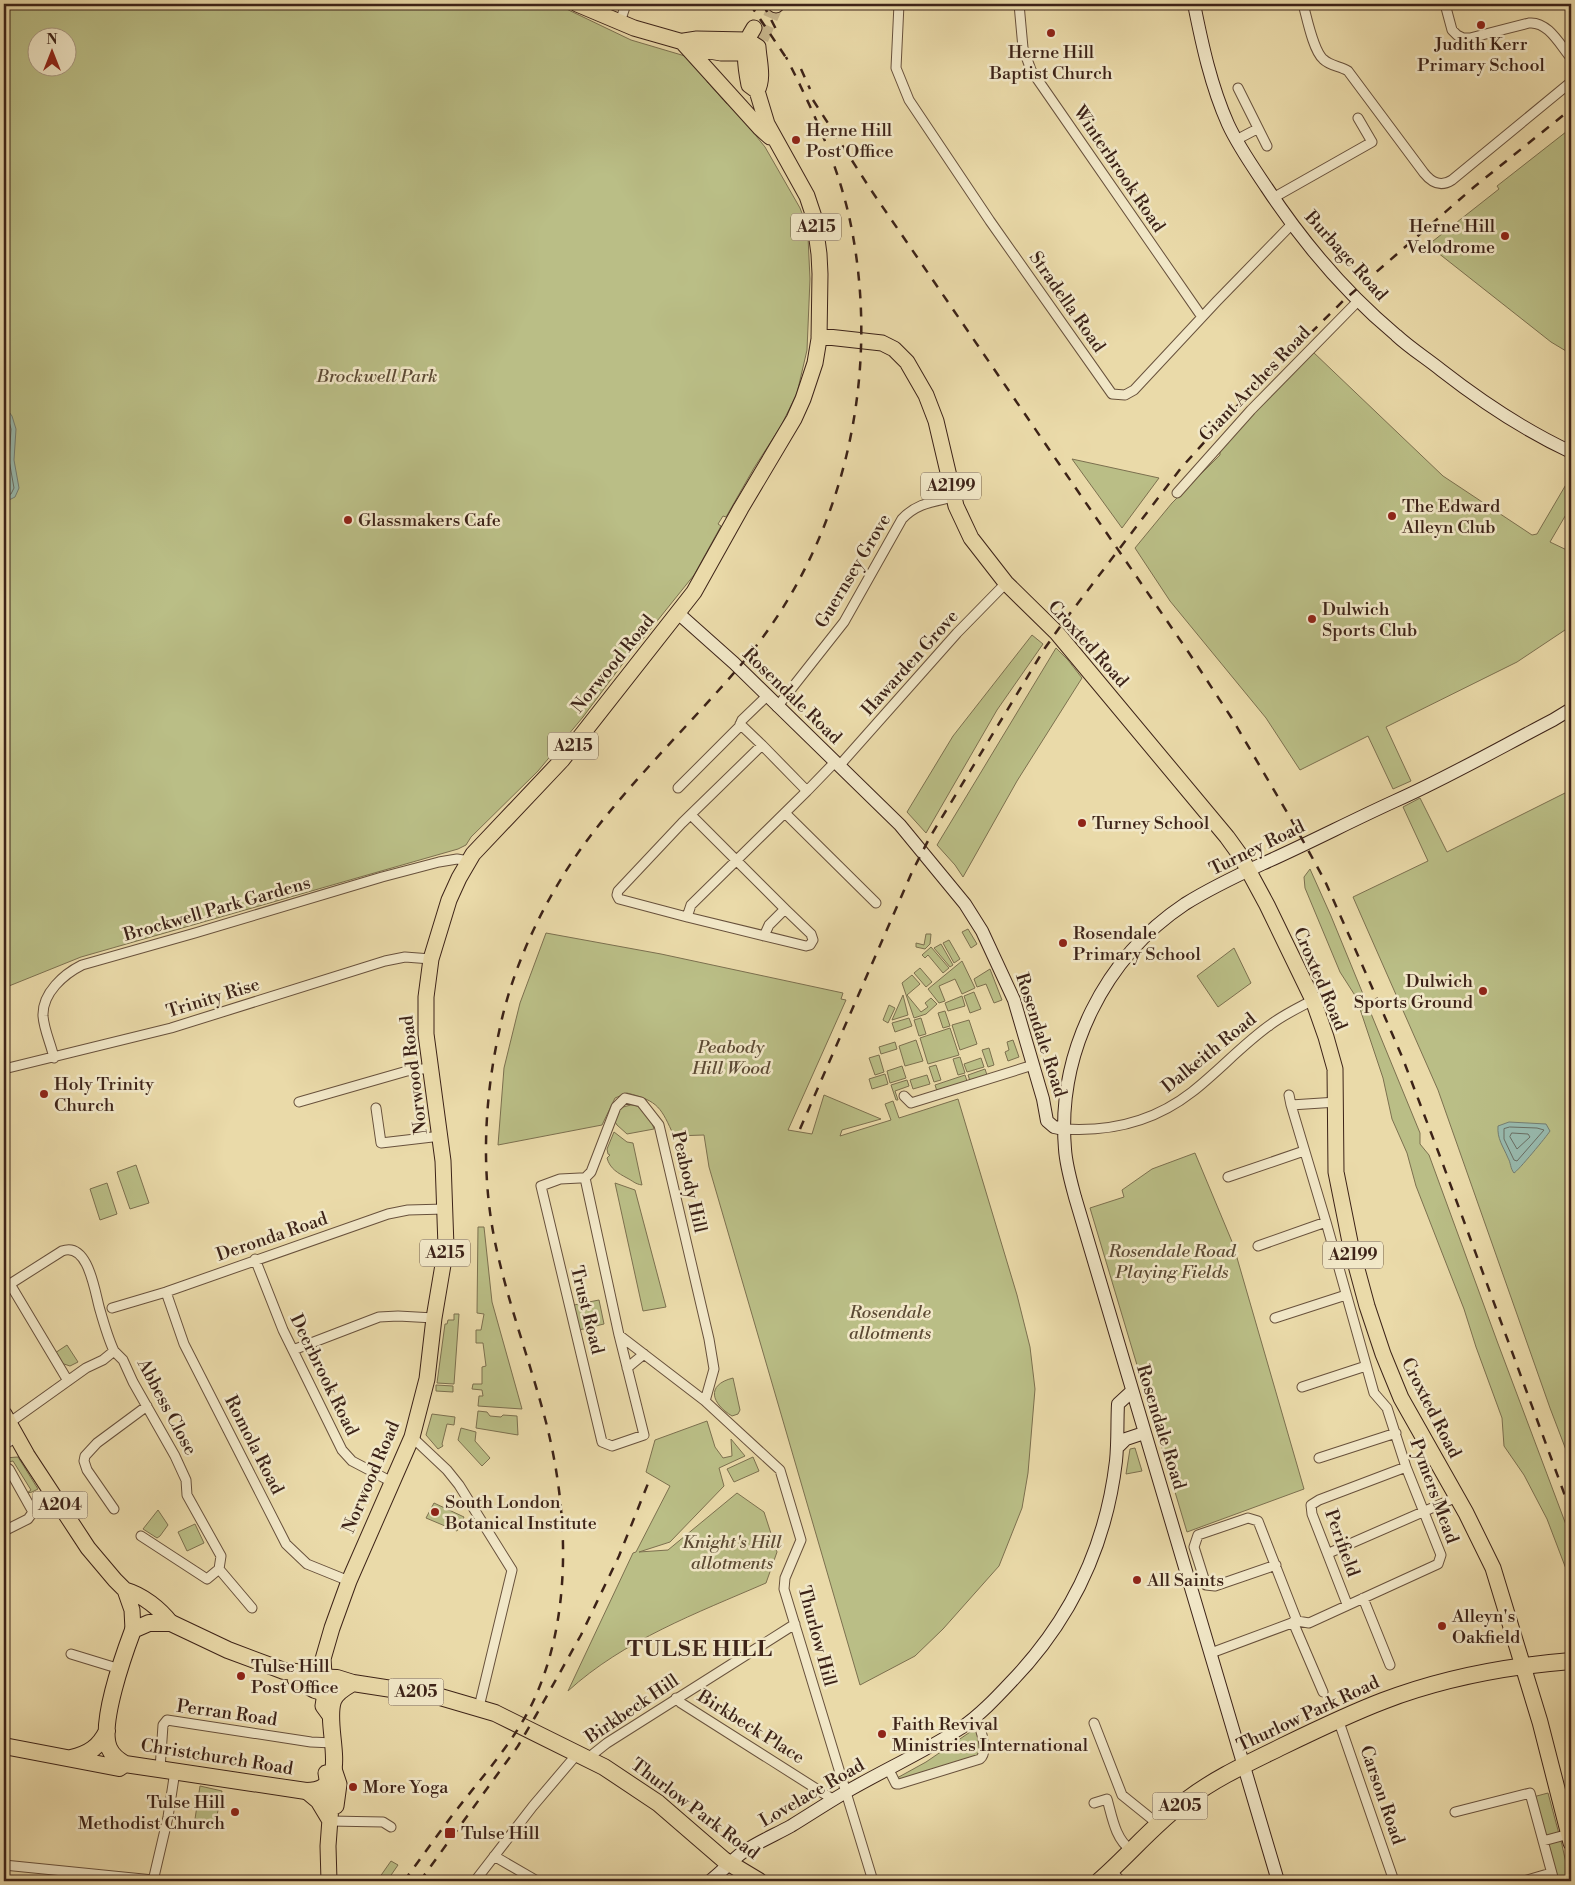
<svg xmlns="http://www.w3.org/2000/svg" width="1575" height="1885" font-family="'Libre Bodoni',serif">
<rect width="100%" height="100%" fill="#eadaa9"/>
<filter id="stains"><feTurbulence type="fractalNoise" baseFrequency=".004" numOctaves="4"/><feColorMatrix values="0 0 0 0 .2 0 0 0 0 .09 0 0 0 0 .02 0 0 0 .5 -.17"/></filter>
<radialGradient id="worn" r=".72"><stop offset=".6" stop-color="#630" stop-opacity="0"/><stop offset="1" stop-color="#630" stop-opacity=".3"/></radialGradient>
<path fill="#babe86" stroke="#7c704f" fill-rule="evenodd" d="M4,4H556L631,40L685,56L709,79L707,82L710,85L727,104L729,102L765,147L800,208L805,221L808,237L810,279L807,350L797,393L781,426L754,468L726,517L723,516L718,524L721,526L694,575L621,666L583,717L538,771L471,837L466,845L458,849L81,957L4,988ZM38,38H68V68H38Z
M1571,128V354L1551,342L1428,245L1499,189L1497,186Z
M1312,351L1443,476L1532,535L1537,534L1571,476V506L1550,542L1571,552V626L1517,662L1386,727L1411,781L1393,789L1368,736L1300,770L1266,718L1170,601L1135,548L1172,503L1220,455V449Z
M1072,459L1159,478L1122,528Z
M1032,635L1043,644L997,710L926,833L907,812L953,736Z
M1056,648L1068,660L1082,678L1017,781L963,877L955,865L937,845Z
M1571,790V1463L1550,1408L1438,1090L1353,897L1428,861L1403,807L1420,798L1447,852Z
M1310,869L1331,916L1420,1133V1144L1429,1155L1497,1341L1571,1538V1582L1547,1519L1524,1475L1504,1446L1502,1418L1476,1347L1464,1309L1416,1186L1407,1153L1392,1119L1383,1078L1356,997L1340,972L1305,888L1304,877Z
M968,929L977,944L971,948L962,932Z
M546,933L661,954L843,993L841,999L846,1000L788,1130L812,1134L824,1095L881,1119L842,1130L840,1136L891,1120L885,1104L893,1101L899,1118L958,1099L1017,1295L1030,1347L1035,1389L1028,1473L1022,1508L999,1566L943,1629L915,1656L860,1685L709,1167L704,1135L674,1136C661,1108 659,1101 627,1093L615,1098L602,1125L498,1145L504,1068L520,1003Z
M926,934H931L930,944L925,949L916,947V943L924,945Z
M949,940L960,959L954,963L943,943Z
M941,944L953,965L950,967L934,948Z
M931,947L949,968L943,973L928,955L925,958L922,955Z
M1234,948L1251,983L1218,1007L1197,976Z
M962,961L975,988L962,994L955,979L939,986L945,1001L939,1003L928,989Z
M920,968L932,982L926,987L914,973Z
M990,969L1002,1000L994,1003L986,984L977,987L974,979Z
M912,975L920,984L907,995L921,1012L928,1007L925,1003L931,998L937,1004L926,1014L914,1018L902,983Z
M974,992L981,1009L970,1013L964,996Z
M903,995L908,1015L892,1020Z
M962,996L965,1006L948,1011L945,1003Z
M889,1005L895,1008L888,1023L883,1020Z
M945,1011L950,1026L943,1028L938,1013Z
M909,1018L912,1026L895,1032L892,1023Z
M921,1018L926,1034L919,1036L914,1020Z
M969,1020L977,1044L960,1050L952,1025Z
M950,1028L959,1055L928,1064L920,1038Z
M916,1040L923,1061L905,1066L899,1046Z
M1013,1040L1019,1057L1008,1061L1005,1052L1009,1050L1007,1042Z
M895,1042L897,1049L881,1054L879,1047Z
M989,1048L994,1065L988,1067L982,1050Z
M879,1055L884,1072L875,1075L869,1058Z
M960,1057L965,1073L958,1075L953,1059Z
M981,1058L984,1067L967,1072L964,1064Z
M936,1065L941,1080L934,1082L929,1067Z
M902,1066L906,1078L890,1083L887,1071Z
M985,1069L987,1075L970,1081L968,1075Z
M885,1074L888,1084L872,1089L869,1079Z
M927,1075L930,1084L913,1089L910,1080Z
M965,1075L967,1081L937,1091L935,1085Z
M907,1080L909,1086L895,1091L898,1100H896L891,1085Z
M631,1105C645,1106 650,1116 654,1129L627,1134L617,1125L614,1120L619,1108Z
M614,1132L627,1142L633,1143L642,1185C635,1184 633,1181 627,1178C618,1173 610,1169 607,1158L610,1155L608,1154L607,1149Z
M1195,1153L1233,1244L1304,1489L1187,1532L1090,1208L1124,1197L1122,1190L1152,1169Z
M136,1165L149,1203L130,1209L117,1172Z
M107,1183L117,1214L100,1220L90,1189Z
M615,1183L635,1190L666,1307L643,1311Z
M478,1227H484L492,1302L522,1409L478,1406L479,1396H483L482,1390L472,1389L473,1384H482V1367L486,1366L483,1343H476V1330H481L484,1314L477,1313Z
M599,1300L604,1324L579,1330L574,1305Z
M454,1314H459L454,1384L437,1383L445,1324H447L448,1320H454Z
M67,1345L78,1362L70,1366L61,1363L55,1353Z
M733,1378L740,1410L738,1414L732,1416C712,1404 705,1385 733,1378Z
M436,1385L453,1386V1392L436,1391Z
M478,1411L487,1412L490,1416L501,1417L503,1415L517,1416L518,1435L476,1428Z
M432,1414L455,1417L454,1425L447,1424L442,1444L443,1446L438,1449L426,1435Z
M707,1421L715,1447L723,1458L732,1456L731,1439L745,1456L719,1468L724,1486L670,1542L639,1552L668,1550L737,1493L764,1512L777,1552L766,1583C697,1613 624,1640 568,1691L633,1553L636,1552L670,1486L646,1472L655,1440Z
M461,1428L476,1432L475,1441L490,1458L482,1466L458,1440Z
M1135,1448L1142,1471L1126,1474L1130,1449Z
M18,1457L38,1489L32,1492L27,1493L31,1490L13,1461L4,1463V1458Z
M753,1457L759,1471L734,1482L727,1469Z
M434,1503L464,1517L457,1531L426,1518Z
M158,1510L168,1525L160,1536L157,1538L143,1529Z
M195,1524L204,1543L187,1551L178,1532Z
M976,1728L981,1751L977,1756L902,1779L897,1778L926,1762Z
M200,1786L222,1791L216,1820L213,1821L195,1819Z
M1548,1793L1562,1845L1570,1881H1557L1533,1797Z
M391,1861L398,1865L387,1881H377Z"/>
<path fill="#98baae" stroke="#747e72" d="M4,405L12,416L16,429L14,460L19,488L15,497L7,501L4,500Z
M1509,1122L1546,1124L1550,1131C1547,1136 1518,1171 1514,1173C1510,1168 1511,1163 1508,1158C1503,1146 1497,1139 1498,1126Z"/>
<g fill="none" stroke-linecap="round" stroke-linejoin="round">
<path stroke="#6a6e63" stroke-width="1" d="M4,412L8,418L11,429L9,460L14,488L11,494L4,496
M1510,1127L1537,1128L1544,1130L1517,1161L1514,1160L1504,1139V1129Z
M1512,1133L1528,1134L1530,1137L1517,1149L1510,1137Z"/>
<path stroke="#c7b58c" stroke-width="15" stroke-dasharray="15 8" stroke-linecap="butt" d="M761,39L776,5"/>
<defs>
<path id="street" d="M899,4L896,68L909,100L990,221L1112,394L1125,395L1134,390L1217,301L1292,224
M1019,4L1023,48L1031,70L1202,317
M1303,4C1307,18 1313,50 1323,59C1330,66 1340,66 1348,71L1424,173C1432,183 1441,187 1452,180L1571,82
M1445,4L1452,30L1457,35L1463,38H1470L1529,23C1548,21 1560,45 1571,58
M620,22L626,4
M1238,88L1267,146
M1236,140L1257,129
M1273,198L1372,142L1358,118
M1177,493L1251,410L1359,300
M777,707L844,622L902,519C917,503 933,502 953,497
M740,724L762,745L682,823L618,891L617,895L619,899L687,917L691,905L807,791L762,745
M839,766L957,633L1006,583
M678,788L739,727L742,720L767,696
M807,791L835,762
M785,813L876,903
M691,815L785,909
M687,917L806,946L810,945L813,940L811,934L785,909L769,925L764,936
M54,1058C51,1044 44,1030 43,1016C42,993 64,974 82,965L195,933L382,877L439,862L457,859L469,861
M4,1069L171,1028L385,961L405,957L431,959
M1289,1095L1291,1105
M904,1096L911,1103L1033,1065
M299,1102L407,1071L430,1068
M376,1108L381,1143L441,1136
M1064,1129C1111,1132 1155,1121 1192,1092C1219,1071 1242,1045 1270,1025C1283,1015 1298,1008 1313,1000
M1228,1177L1304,1151
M580,1178H585L619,1335L644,1435L612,1446L602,1442L541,1186L560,1179Z
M585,1178L591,1172L616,1107L625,1098L641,1102L659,1125L709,1339L714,1369L705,1401L619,1335
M1258,1246L1326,1222
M255,1259L283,1330L342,1450L352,1461L392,1482
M166,1292L184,1344L286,1544L307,1564L349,1581
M112,1308L166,1292L388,1214L408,1210L445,1209
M1275,1318L1346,1295
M293,1350L379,1317L398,1316L434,1318
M627,1368L644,1354
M68,1381L10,1284L62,1251C89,1241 95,1294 100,1310C104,1324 108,1338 114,1351
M1302,1387L1366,1366
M705,1401L780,1470L801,1540L785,1578L784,1589L873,1881
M9,1423L86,1368L103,1360L114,1351L123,1360L133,1382L175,1456L186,1480L187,1495L221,1556L219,1569
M412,1437L447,1470L459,1485L512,1570L479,1707
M4,1445L16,1437
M1319,1458L1396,1433
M4,1466L9,1469L33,1512L28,1519L4,1531
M114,1509L87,1470L84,1461L85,1456L97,1443L147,1406
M141,1536L207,1579L219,1569
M1329,1553L1457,1497
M1276,1565L1215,1586L1206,1585L1194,1547L1198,1535L1248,1518L1258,1521L1297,1621
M219,1569L252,1608
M1363,1598L1390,1665
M1347,1604L1312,1514L1311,1505L1319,1500L1406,1467
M1293,1622L1323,1692
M1211,1653L1297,1621L1309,1623L1438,1564L1441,1555L1406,1467L1387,1408L1374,1393L1326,1222L1291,1105L1337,1102
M71,1654L120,1669
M676,1698L681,1703L834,1800
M1338,1719L1394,1881
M1094,1723L1122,1795L1158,1824
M588,1758L607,1743L795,1624
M160,1769L163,1725L167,1720L311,1742L333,1743
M889,1770L896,1784H899L980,1759C990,1750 979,1727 976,1716
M1094,1803L1107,1799C1112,1816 1115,1839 1131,1850
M1455,1812L1530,1793L1554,1881
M330,1821L383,1822L391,1827
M1543,1841L1569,1834
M494,1856L537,1881
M4,1865L153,1880
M1111,1871L1121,1881
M153,1881L168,1817L175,1771
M475,1881L533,1806L578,1753
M1524,1881L1551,1873"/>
<path id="secondary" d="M1194,4C1202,44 1211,86 1228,124C1238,146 1253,167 1267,188C1302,241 1347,294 1396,335C1410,348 1426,358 1441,370C1482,402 1524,430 1571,452
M679,614L734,663L900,825L965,904L982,931L1014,1000L1043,1099L1047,1121L1054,1127L1064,1129
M1117,1448L1126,1439L1144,1433
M710,1881C720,1873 729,1864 738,1856C749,1846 777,1834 791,1826C809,1815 827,1803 846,1792C884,1770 924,1752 961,1728C980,1715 996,1698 1011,1682C1070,1621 1106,1546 1116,1461C1118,1442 1117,1423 1118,1404L1131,1392
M1278,1881L1075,1197C1071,1182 1066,1165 1065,1149C1057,1053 1104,958 1185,904C1209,889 1236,876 1262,864C1307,844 1351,821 1395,801C1449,777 1501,747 1553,720L1571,709"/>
<path id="primary" d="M577,4L634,28L683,42L698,49L721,53H745L758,47
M776,5L777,4
M684,41L697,39L747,40L758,47C759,62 764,78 757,91
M684,44L760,128L770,137
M819,336L882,343L894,349L907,362L926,395L936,421L956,506L971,538L1006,583L1057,633L1227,837L1240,855L1267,905L1313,1000L1326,1037L1335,1069L1336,1172L1351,1247L1367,1306L1383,1354L1401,1398L1466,1513L1493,1568L1540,1722L1571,1843
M4,1414L27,1455L88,1548L115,1580L125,1590L132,1610L133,1630
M125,1590C143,1595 160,1609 171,1623
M325,1688L323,1659L332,1628L349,1581L412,1437L427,1379L434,1318L446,1247L443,1161L426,1034V997L431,959L449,900L459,878L473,854L562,760L694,592L741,508L794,419L803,399L815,363L819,339L820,274L819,254L814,217L807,196L767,124L757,91L749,85C745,65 742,45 754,28
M325,1693L323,1706L331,1717
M334,1769L339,1784L336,1806
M326,1773L331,1805L328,1846L329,1881
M306,1791L318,1801L330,1821"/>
<path id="highway" d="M296,1680L315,1690L325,1693
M353,1683C346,1687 336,1692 333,1701C323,1729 355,1791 306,1791L125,1764C118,1760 112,1755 109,1748C99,1724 124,1654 133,1630L149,1623H171L228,1650L284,1671L296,1672L310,1677L337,1678L353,1683L437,1696L495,1713L604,1767L658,1803L724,1860L759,1881
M4,1746L119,1768L125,1764
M71,1758C89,1754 99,1747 107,1731
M1099,1881C1129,1855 1155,1823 1188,1799C1217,1777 1251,1762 1283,1746C1316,1730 1349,1714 1383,1701C1443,1678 1508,1666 1571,1661"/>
</defs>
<use href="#street" stroke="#68513c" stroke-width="11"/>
<use href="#secondary" stroke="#3d2318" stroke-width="14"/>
<use href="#primary" stroke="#3d2318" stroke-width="17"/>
<use href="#highway" stroke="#3d2318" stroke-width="18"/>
<use href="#street" stroke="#f1e7c7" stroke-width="9"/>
<use href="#secondary" stroke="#f1e7c7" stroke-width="12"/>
<use href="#primary" stroke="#eadaa9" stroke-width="15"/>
<use href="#highway" stroke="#eadaa9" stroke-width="16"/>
<path stroke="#3d2318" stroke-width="2.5" stroke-dasharray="9 9" stroke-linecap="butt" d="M750,4L789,62
M763,4L779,35
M801,69L810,89
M813,100L871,190L1189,653L1231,717L1291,819L1325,881L1371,985L1403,1059L1441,1159L1571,1512
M800,1129L912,872L930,837L1045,648L1062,624L1181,468L1238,405L1343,301L1474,187L1571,109
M404,1881C422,1857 439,1832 458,1808C486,1772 519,1736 537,1693C572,1611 568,1511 547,1426C531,1364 508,1304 495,1242C481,1173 484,1101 499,1032C512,968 542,904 580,850C629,782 691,724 745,660C846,539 883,370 849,216C836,160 812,108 786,57
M420,1881L518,1746L535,1717L581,1635L619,1556L649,1481"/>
</g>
<g fill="#8f2418" stroke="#f1e7c7" stroke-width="2">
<circle cx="1481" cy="25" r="5"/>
<circle cx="1051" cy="33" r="5"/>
<circle cx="796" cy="140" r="5"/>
<circle cx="1505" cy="236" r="5"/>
<circle cx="1392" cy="516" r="5"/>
<circle cx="348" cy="520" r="5"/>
<circle cx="1312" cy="619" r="5"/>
<circle cx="1082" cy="823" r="5"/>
<circle cx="1063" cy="943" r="5"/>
<circle cx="1483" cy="991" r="5"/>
<circle cx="44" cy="1094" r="5"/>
<circle cx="435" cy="1512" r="5"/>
<circle cx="1137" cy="1580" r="5"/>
<circle cx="1442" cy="1626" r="5"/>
<circle cx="241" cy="1676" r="5"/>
<circle cx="882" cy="1734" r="5"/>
<circle cx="353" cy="1787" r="5"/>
<circle cx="235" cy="1812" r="5"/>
<rect x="444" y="1827" width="12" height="12" rx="2.5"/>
</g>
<g text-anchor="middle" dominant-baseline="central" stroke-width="5" stroke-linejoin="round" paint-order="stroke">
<g fill="#f1e7c7" stroke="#735e4c" stroke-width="1">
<rect x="791" y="213.5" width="50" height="27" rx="4"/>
<rect x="921" y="472.5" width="60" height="27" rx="4"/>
<rect x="548" y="732.5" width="50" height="27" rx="4"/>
<rect x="420" y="1239.5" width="50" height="27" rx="4"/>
<rect x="1323" y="1241.5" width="60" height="27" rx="4"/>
<rect x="32.5" y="1491.5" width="55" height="27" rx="4"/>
<rect x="388.5" y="1678.5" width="55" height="27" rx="4"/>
<rect x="1152.5" y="1792.5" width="55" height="27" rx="4"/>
</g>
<g font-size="16" font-weight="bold" fill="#3d2318">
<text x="816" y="227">A215</text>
<text x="951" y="486">A2199</text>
<text x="573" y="746">A215</text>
<text x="445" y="1253">A215</text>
<text x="1353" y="1255">A2199</text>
<text x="60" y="1505">A204</text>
<text x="416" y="1692">A205</text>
<text x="1180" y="1806">A205</text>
</g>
<g font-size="18" fill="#3d2318" stroke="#f1e7c7" text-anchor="start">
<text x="1481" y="44" text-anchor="middle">Judith Kerr<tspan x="1481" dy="21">Primary School</tspan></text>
<text x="1051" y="52" text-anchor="middle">Herne Hill<tspan x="1051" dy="21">Baptist Church</tspan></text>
<text x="806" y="130">Herne Hill<tspan x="806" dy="21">Post Office</tspan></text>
<text x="1495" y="226" text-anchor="end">Herne Hill<tspan x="1495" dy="21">Velodrome</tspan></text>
<text x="1402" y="506">The Edward<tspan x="1402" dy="21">Alleyn Club</tspan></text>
<text x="358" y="520">Glassmakers Cafe</text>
<text x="1322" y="609">Dulwich<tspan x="1322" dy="21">Sports Club</tspan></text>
<text x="1092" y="823">Turney School</text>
<text x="1073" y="933">Rosendale<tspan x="1073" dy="21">Primary School</tspan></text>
<text x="1473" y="981" text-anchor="end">Dulwich<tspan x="1473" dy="21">Sports Ground</tspan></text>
<text x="54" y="1084">Holy Trinity<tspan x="54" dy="21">Church</tspan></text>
<text x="445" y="1502">South London<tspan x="445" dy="21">Botanical Institute</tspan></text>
<text x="1147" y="1580">All Saints</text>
<text x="1452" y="1616">Alleyn's<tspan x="1452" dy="21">Oakfield</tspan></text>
<text x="251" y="1666">Tulse Hill<tspan x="251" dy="21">Post Office</tspan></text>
<text x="892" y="1724">Faith Revival<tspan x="892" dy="21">Ministries International</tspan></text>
<text x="363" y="1787">More Yoga</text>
<text x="225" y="1802" text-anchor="end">Tulse Hill<tspan x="225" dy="21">Methodist Church</tspan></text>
<text x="461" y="1833">Tulse Hill</text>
</g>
<g font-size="18" fill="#3d2318" stroke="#f1e7c7">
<text transform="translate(1119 169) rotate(56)">Winterbrook Road</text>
<text transform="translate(1346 256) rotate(48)">Burbage Road</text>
<text transform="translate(1067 302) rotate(55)">Stradella Road</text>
<text transform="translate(1255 384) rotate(-46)">Giant Arches Road</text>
<text transform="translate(853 571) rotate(-59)">Guernsey Grove</text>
<text transform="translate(1088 644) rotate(48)">Croxted Road</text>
<text transform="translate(910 663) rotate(-48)">Hawarden Grove</text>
<text transform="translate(613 664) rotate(-51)">Norwood Road</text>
<text transform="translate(792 696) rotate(44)">Rosendale Road</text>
<text transform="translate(1257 848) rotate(-26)">Turney Road</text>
<text transform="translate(217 909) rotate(-16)">Brockwell Park Gardens</text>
<text transform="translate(1320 979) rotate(67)">Croxted Road</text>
<text transform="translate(213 998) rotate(-17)">Trinity Rise</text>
<text transform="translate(1041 1035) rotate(72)">Rosendale Road</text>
<text transform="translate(1209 1053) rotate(-39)">Dalkeith Road</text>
<text transform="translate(414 1075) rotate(-97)">Norwood Road</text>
<text transform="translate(689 1182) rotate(77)">Peabody Hill</text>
<text transform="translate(272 1237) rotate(-19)">Deronda Road</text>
<text transform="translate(587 1310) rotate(76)">Trust Road</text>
<text transform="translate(324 1375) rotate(64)">Deerbrook Road</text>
<text transform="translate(167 1407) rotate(62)">Abbess Close</text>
<text transform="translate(1431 1408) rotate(63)">Croxted Road</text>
<text transform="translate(1161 1427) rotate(73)">Rosendale Road</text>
<text transform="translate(254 1445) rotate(63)">Romola Road</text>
<text transform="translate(371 1477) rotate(-67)">Norwood Road</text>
<text transform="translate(1434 1491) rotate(70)">Pymers Mead</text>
<text transform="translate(1342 1543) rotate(70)">Perifield</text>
<text transform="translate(817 1636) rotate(75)">Thurlow Hill</text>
<text transform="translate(632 1709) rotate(-34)">Birkbeck Hill</text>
<text transform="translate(227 1713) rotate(8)">Perran Road</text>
<text transform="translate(1308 1714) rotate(-25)">Thurlow Park Road</text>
<text transform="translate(751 1727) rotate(32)">Birkbeck Place</text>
<text transform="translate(217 1757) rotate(9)">Christchurch Road</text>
<text transform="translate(812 1793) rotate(-30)">Lovelace Road</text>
<text transform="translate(1382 1795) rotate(71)">Carson Road</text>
<text transform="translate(695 1809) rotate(37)">Thurlow Park Road</text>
</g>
<g font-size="18" font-style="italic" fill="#5c4a34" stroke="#f1e7c7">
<text x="377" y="376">Brockwell Park</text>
<text x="731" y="1047">Peabody<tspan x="731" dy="21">Hill Wood</tspan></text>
<text x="1172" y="1251">Rosendale Road<tspan x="1172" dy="21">Playing Fields</tspan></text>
<text x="890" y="1312">Rosendale<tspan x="890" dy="21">allotments</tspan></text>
<text x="732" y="1542">Knight's Hill<tspan x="732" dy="21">allotments</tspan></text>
</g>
<g font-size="22" font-weight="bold" letter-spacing="1" fill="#3d2318" stroke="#f1e7c7">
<text x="700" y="1649">TULSE HILL</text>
</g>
</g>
<rect width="1575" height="1885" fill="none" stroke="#eadaa9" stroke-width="20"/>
<rect x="5" y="5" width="1565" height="1875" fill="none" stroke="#3d2318" stroke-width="2.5"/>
<rect x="10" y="10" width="1555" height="1865" fill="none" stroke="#3d2318"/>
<g transform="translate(52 52)"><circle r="24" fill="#f1e7c7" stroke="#a99981"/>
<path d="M0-4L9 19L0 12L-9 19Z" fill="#8f2418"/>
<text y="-8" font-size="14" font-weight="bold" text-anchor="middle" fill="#3d2318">N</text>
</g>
<rect width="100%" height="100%" filter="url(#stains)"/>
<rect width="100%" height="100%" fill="url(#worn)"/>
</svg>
